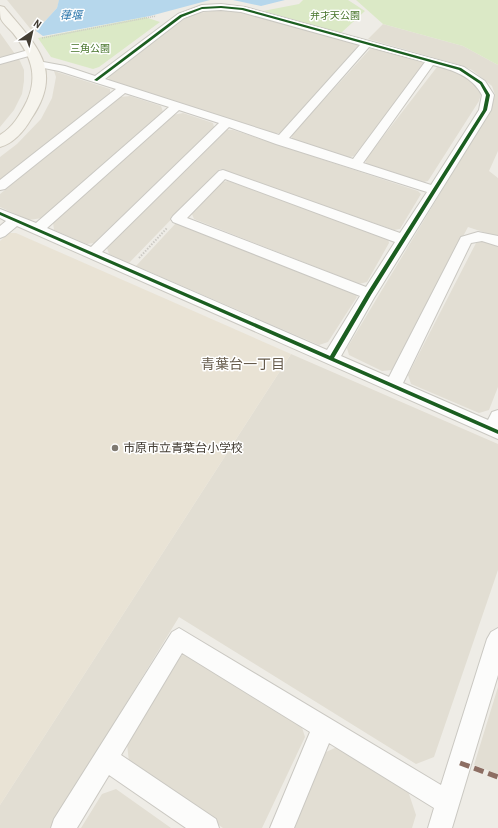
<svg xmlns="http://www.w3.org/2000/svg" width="498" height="828" font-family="'Archivo Narrow','Noto Sans JP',sans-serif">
<rect width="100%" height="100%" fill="#eeece6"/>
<path fill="#e2ded3" d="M7,0H59V1L57,8L36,31L33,32Z
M221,10L235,11L357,44L358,46L280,133H274L109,80L108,77L188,16L198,13Z
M383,24L463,46L498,65V151L489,171L498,178V237L468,227L392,370L382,371L349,355L347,348L491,109L495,95L492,86L472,70L460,65L368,39Z
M0,33L20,61L24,70V81L22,94L14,110L0,127Z
M374,48L421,61L425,64L354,156L347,158L292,139V135L370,49Z
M441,66L469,78L481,94L479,101L428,181L424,182L367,165L365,160L437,67Z
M54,71L110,89V94L0,182V157L17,144L41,119L52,98L56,77Z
M130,96L161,106L163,112L42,218L29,220L0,207V194L120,97Z
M183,113L213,123L214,127L94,243L87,244L54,230L53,222L173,115Z
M227,130H233L418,191L421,194L400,229L394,230L220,169L129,263L109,254L107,248Z
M228,181L388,238L389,243L367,282L359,284L194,219L192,214L222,182Z
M176,223L354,293L357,297L328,342L319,345L136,266Z
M484,241L498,246V387L489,410L479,413L411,384L408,375L476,243Z
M291,354L498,444V570L434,757L416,764L179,617L50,828H0V805Z
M189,652L300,721L305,737L262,828H223L129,762L127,744L181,656Z
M498,687V774L474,765Z
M337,747L407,788L416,815L412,828H294L326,752Z
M116,789L171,828H81L102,794Z"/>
<path fill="#e9e3d5" d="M9,233H16L291,354L0,805V241Z"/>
<path fill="#dbe9c6" d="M303,0H348L365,11L341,33L263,11L299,4Z
M356,0H498V65L463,46L383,24Z
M145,17L160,22L99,67L93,69L51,57L38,38Z"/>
<path fill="#b6d7ec" d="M59,0H210L150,16L43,36L36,31L57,8Z
M233,0H285L261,6Z"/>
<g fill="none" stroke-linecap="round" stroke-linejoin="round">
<defs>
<path id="street" d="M221,4L245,7L464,67L485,81L494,95L491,110L374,298L341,356L389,377L461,237L478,232L498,236V246L482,241L471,243L403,383L488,420L492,412L498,410V439L17,226L5,236L0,238V226L6,221L0,218V209L36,223L169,107L125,93L5,189L0,190V180L116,89L59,71L34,66L33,64L34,62L38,61L65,66L95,76L178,14L202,5ZM221,10L241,12L360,45L279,135L105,79L184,18L203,11ZM369,47L425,62L353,159L289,138ZM433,65C453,70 472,76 482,95L479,110L431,185L363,163ZM179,110L219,123L91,247L47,228ZM229,127L276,144L427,192L400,233L223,170L219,171L173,216L171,219L173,222L360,296L327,350L102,252ZM225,179L395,242L366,287L187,218Z
M32,49L37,52L36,54L0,64V58Z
M179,628L441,785L487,639L491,632L498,628V675L452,828H428L434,808L329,743L294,828H270L310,732L182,653L121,755L216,819L219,828H186L109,775L77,828H51L54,819L172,632Z"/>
<path id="secondary" d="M0,6L4,7C36,45 65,70 31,119C24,131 14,143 0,147V135C13,127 20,115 27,101C39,75 30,54 13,33C9,28 3,24 1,19C0,16 0,10 0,6Z"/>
</defs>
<use href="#street" stroke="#cac8c2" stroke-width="2"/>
<use href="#secondary" stroke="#cec9bd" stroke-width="2"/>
<path stroke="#cccac5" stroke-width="1.5" stroke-dasharray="1 1" stroke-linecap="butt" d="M42,38L156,16"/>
<path stroke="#cccac5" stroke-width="2" stroke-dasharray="1.5 1.5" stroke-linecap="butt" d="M139,258L167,228"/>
<use href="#street" fill="#fcfcfb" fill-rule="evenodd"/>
<use href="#secondary" fill="#f6f4ed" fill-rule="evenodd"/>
<path stroke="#8d6e63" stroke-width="5" stroke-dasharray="10 5" stroke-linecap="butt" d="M460,763L498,777"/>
<defs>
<path id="cycleway" d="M221,6L243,8L461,68L482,82L490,95L487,110L371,295L334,358L498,430V434L0,215V212L330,356L367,293L483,110L486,95L480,84L459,70L242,10L221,8L202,9L182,17L97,81L94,80L180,15L202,7Z"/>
</defs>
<use href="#cycleway" stroke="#fff" stroke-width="3"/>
<use href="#cycleway" fill="#1b5e20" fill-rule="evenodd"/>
</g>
<circle fill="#7f7a72" stroke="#fff" stroke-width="1.5" cx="115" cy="448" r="4"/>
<g text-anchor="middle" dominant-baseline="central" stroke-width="3" stroke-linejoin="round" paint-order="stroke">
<g font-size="10" fill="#457328" stroke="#fff">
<text x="335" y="15">弁才天公園</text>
<text x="90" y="48">三角公園</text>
</g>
<g font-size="11" font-style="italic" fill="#2e78ad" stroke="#fff">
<text x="71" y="15">葎堰</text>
</g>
<g font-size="12" fill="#433d33" stroke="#fff" text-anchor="start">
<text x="123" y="448">市原市立青葉台小学校</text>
</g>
<g font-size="14" fill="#665b4b" stroke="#fff">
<text x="243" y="364">青葉台一丁目</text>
</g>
</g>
<g transform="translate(32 32) rotate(34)" stroke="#ffffff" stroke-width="3" paint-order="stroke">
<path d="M0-3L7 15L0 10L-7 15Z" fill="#433d33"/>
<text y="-6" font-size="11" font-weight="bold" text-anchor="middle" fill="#433d33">N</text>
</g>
</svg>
